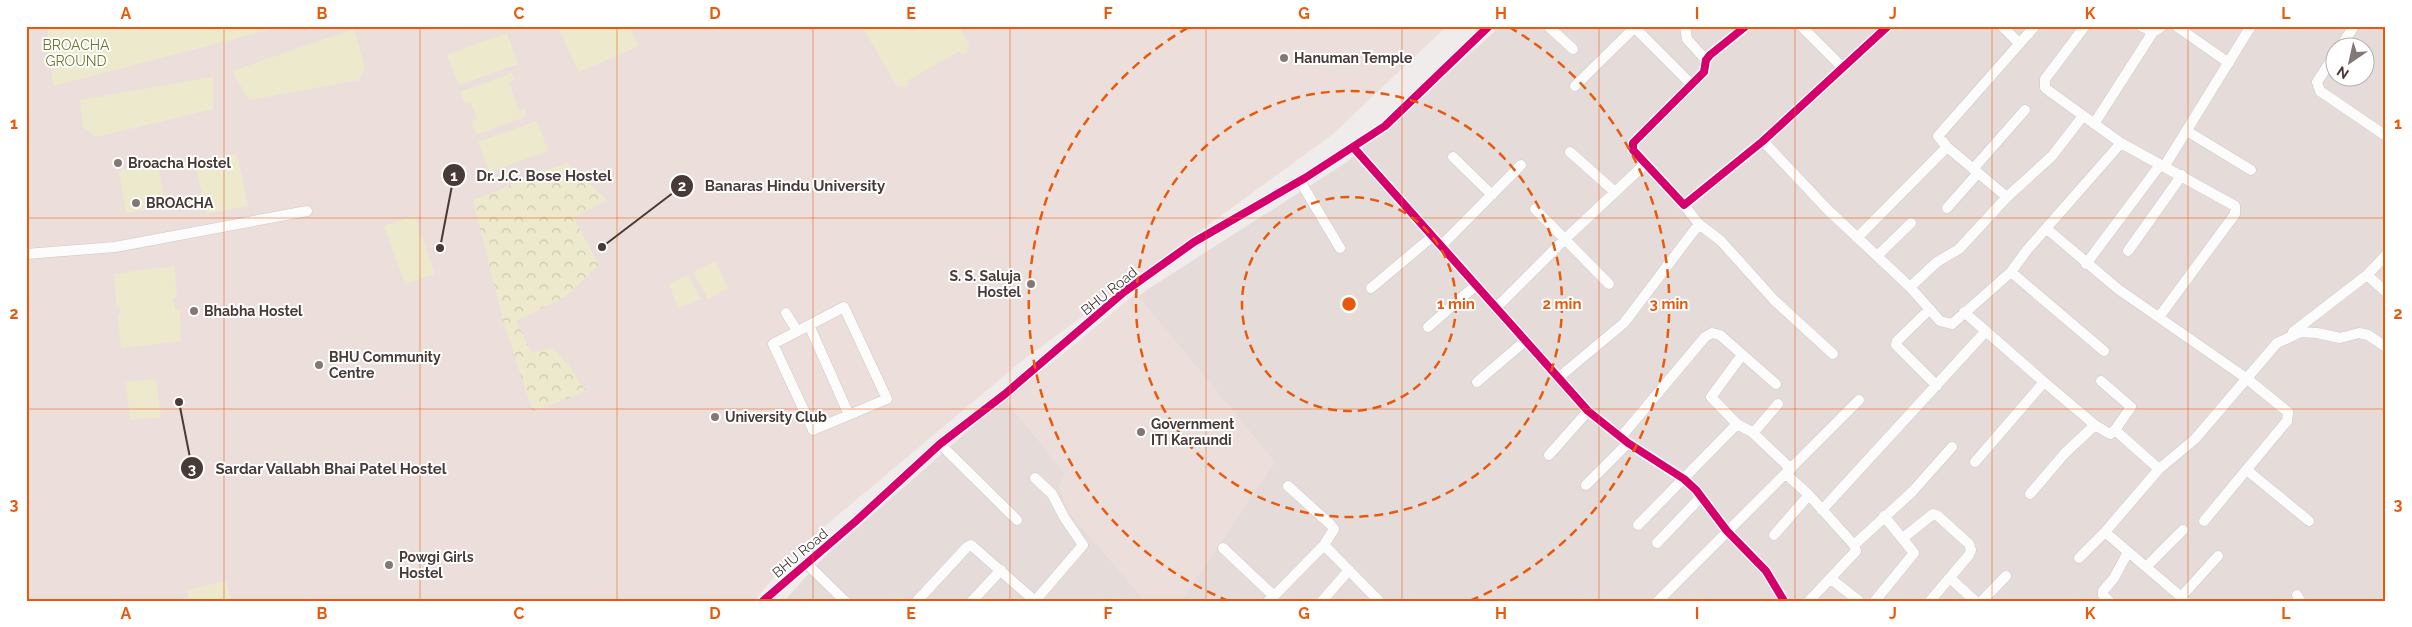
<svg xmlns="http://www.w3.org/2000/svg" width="2412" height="627" font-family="Raleway,sans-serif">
<defs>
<pattern id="forest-crowns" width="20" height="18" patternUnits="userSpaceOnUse" patternTransform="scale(1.25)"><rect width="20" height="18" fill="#ece9cd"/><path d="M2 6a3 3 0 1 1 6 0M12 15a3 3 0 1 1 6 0" fill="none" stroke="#ccc9b1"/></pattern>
</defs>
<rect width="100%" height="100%" fill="#f1ecec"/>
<path fill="#e5dcd9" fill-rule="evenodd" d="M1501,26H2386V601H784L824,557L1002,401L1148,289L1347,162ZM2334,48H2364V78H2334Z"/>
<path fill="#ecdfdb" d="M26,26H1447L1333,134L1023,360L800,547L754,601H26Z
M1136,293L1275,462L1181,601H1145L1070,514L1059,487L1064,472L1006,402Z"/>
<path fill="#ece9cd" d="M47,26H284L53,86Z
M557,26H629L639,46L579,72Z
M862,26H959L970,46L966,48L968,52L962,55L960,51L907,81L909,85L904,88L902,85L897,87Z
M354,29L365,68L359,80L249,100L232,71Z
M507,33L518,64L459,85L447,55Z
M512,73L514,80L509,83L519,111L525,109L527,116L476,135L471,121L477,119L471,103L465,104L460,92Z
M213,77V109L96,137L83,127L80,100Z
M537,121L548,151L489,172L478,142Z
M237,154L248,206L206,214L195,162Z
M158,164L165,206L126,213L119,171Z
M415,215L435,274L405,284L384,226Z
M715,261L728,288L708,299L693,272Z
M174,266L177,298H173L175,310L180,309L181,341L121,348L118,314H121L120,307H117L114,274Z
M688,275L701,299L678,308L669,284Z
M156,379L161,417L130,420L126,382Z
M226,581L231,601H189L187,590Z"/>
<path fill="url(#forest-crowns)" d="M567,163L607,200L574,218L599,265L566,296L516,321L532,353L552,348L569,366L586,391L533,412L504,324L473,200Z"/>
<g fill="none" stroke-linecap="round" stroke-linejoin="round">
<defs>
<path id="minor" d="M1548,26L1573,49
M1685,26L1687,39L1706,60
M1746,26L1710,55L1706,60L1704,72L1633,143V150L1684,205L1763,141L1888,26
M1801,26L1843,68
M2002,26L2019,43
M2085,26L2045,79V88L2121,143L2235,206V214L2159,317
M2141,26L2153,32L2162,26
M2176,26L2229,63
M1635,28L1691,84
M2340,48L2354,26
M2334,56L2317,82L2320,91L2386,136
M1575,86L1636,26
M2094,124L2153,32
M2187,131L2251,170
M1763,141L1828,210L1910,287L1940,321L1952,324L2011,272L2027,250L2121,143
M1353,147L1588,411L1628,443L1684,479L1696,490L1727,531L1766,571L1784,601
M1570,152L1615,192
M1453,157L1492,195
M2164,167L2251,26
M1973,169L2025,110
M1300,181L1340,248
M2007,197L1947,147L1938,136L2035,26
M1684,205L1699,224L1721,241L1775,301L1833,354
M1947,208L1978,173
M1535,209L1609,284
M2047,229L2118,289L2246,378L2288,412L2287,421L2204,521
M1857,238L1947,147
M1442,245L1521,165
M2128,251L2182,175
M26,254L115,247L307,211
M2386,255L2367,275L2386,292
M1877,256L1911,223
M2086,264L2160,165
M2011,272L2104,351
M1910,287L1937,262L1959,249L2007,197L2052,156L2083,116
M1371,288L1433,236
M844,307L887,399L813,430L773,344Z
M1496,308L1564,240L1645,164
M1930,309L1897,341L1896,345L1937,386
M1964,312L2044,382L2095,425L2110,434L2115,430L2131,407L2101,381
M786,313L797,331
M809,325L849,415
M1428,327L1475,286
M2293,332L2367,275
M1558,378L1624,323L1699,224
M1477,382L1525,341
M1737,424L1711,397L1742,355
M1752,432L1791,469
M1621,437L1705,337L1712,333L1720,335L1776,384
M940,444L1017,520
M1549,455L1588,411
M1975,462L2044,382
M2159,469L2195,439L2277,343L2301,332L2317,333L2340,338L2359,333L2368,335L2386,347
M2248,471L2309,521
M1786,474L1809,495L1854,545L1856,551L1809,601
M1586,485L1628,443
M1288,486L1330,524L1334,529L1324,545L1379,601
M2030,494L2065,453L2095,425
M1822,510L1986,331
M1638,525L1737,424L1750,431H1755L1778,404
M2105,532L2186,601
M1774,535L1809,495
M1903,538L1933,514L1937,515L1969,544L1971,550L1969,555L1930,601
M1657,543L1701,497
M1854,545L1912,492L1952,447
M1223,548L1274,596L1268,601
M2079,558L2105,532L2159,469L2115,430
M807,564L845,601
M2146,567L2183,530
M1950,578L1975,601
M1831,579L1859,601
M2297,595L2300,601
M1274,596L1324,545
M2181,597L2218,556
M763,601L856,521L940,444L1005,394L1124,292L1194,242L1305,178L1385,126L1489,26
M917,601L967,547L971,545L1035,601
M972,601L1001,570
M1035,601L1083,545L1064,517L1052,494L1035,478
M1322,601L1349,570
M1658,601L1859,400
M1875,601L1914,553L1884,516
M1982,601L2006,576
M2109,601L2103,595V591L2114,578L2128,552"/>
</defs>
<use href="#minor" stroke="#cdc8c7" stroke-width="11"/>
<use href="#minor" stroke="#fdfcfc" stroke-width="10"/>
<defs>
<path id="cycleway" d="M1746,26L1710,55L1706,60L1704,72L1633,143V150L1684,205L1763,141L1888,26
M1353,147L1588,411L1628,443L1684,479L1696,490L1727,531L1766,571L1784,601
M763,601L856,521L940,444L1005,394L1124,292L1194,242L1305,178L1385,126L1489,26"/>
</defs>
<use href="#cycleway" stroke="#fff" stroke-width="11"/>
<use href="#cycleway" stroke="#d6006c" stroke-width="8"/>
</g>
<path fill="none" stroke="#e8590c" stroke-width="1" stroke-opacity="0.55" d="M224,26V601M420,26V601M617,26V601M813,26V601M1010,26V601M1206,26V601M1402,26V601M1599,26V601M1795,26V601M1992,26V601M2188,26V601M26,218H2386M26,409H2386"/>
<g fill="none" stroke="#e8590c" stroke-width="2.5" stroke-dasharray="9 6">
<circle cx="1349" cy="304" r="107"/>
<circle cx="1349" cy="304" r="213"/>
<path d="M1229 601A320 320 0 0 1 1189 27M1509 27A320 320 0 0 1 1469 601"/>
</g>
<g fill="#827876" stroke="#fff" stroke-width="2">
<circle cx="1284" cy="58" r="5"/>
<circle cx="118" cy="163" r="5"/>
<circle cx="136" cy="203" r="5"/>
<circle cx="1031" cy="284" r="5"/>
<circle cx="194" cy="311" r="5"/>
<circle cx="319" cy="365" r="5"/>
<circle cx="715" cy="417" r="5"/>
<circle cx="1141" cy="432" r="5"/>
<circle cx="389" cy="565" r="5"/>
</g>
<g text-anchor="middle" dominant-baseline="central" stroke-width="4" stroke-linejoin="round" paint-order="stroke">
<g font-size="14" fill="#6b782b" stroke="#fff">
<text x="76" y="45">BROACHA<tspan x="76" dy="16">GROUND</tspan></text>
</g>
<g font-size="14" font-weight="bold" fill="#473a37" stroke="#fff" text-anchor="start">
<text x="1294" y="58">Hanuman Temple</text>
<text x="128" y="163">Broacha Hostel</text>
<text x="146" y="203">BROACHA</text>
<text x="1021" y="276" text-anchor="end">S. S. Saluja<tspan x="1021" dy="16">Hostel</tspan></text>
<text x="204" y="311">Bhabha Hostel</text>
<text x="329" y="357">BHU Community<tspan x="329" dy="16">Centre</tspan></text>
<text x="725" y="417">University Club</text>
<text x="1151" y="424">Government<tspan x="1151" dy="16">ITI Karaundi</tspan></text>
<text x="399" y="557">Powgi Girls<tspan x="399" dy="16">Hostel</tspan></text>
</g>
<g font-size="14" fill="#473a37" stroke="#fff">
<text transform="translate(1109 291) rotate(-39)">BHU Road</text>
<text transform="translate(800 553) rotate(-40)">BHU Road</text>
</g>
</g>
<circle cx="1349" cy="304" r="8" fill="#e8590c" stroke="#fff" stroke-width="2.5"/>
<g font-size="15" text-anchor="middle" font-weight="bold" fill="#e8590c" stroke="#fff" stroke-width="4" stroke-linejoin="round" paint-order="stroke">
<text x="1456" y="309">1 min</text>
<text x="1562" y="309">2 min</text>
<text x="1669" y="309">3 min</text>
</g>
<path fill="none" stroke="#473a37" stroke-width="2" d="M440 248L454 175M602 247L682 186M179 402L192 468"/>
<g fill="#473a37" stroke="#fff" stroke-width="2">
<circle cx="440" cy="248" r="5"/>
<circle cx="602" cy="247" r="5"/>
<circle cx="179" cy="402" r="5"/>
<circle cx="454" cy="175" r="12"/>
<circle cx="682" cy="186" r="12"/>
<circle cx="192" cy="468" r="12"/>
</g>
<g font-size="15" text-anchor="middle" font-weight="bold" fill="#fff">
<text x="454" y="181">1</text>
<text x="682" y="191">2</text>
<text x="192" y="474">3</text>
</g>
<g font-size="15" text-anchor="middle" font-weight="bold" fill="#473a37" stroke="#fff" stroke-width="4" stroke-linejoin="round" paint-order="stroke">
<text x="544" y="181">Dr. J.C. Bose Hostel</text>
<text x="795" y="191">Banaras Hindu University</text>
<text x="331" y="474">Sardar Vallabh Bhai Patel Hostel</text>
</g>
<rect width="2412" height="627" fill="none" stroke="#ffffff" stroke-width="55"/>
<g transform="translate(2350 62) rotate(214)"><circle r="24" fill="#ffffff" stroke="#b5b0af"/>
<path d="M0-4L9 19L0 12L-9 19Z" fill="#827876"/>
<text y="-8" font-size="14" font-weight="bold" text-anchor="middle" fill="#473a37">N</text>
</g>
<rect x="28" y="28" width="2356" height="572" fill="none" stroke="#e8590c" stroke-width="2"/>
<g font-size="16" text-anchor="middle" font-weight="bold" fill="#e8590c">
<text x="126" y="19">A</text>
<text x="322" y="19">B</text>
<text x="519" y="19">C</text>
<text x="715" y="19">D</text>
<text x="911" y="19">E</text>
<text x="1108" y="19">F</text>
<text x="1304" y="19">G</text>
<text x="1501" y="19">H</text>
<text x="1697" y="19">I</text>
<text x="1893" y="19">J</text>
<text x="2090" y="19">K</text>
<text x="2286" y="19">L</text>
<text x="14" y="129">1</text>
<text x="2398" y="129">1</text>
<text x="14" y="319">2</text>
<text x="2398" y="319">2</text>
<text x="14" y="510">3</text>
<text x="2398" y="510">3</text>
<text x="126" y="619">A</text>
<text x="322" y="619">B</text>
<text x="519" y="619">C</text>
<text x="715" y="619">D</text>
<text x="911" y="619">E</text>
<text x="1108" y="619">F</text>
<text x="1304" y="619">G</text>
<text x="1501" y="619">H</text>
<text x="1697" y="619">I</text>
<text x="1893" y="619">J</text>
<text x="2090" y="619">K</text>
<text x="2286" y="619">L</text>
</g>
</svg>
